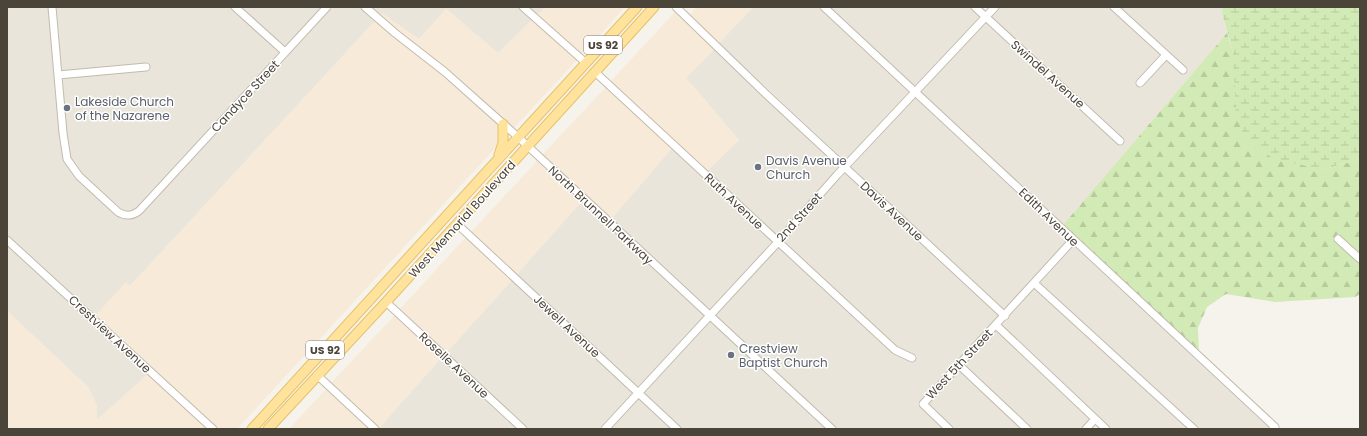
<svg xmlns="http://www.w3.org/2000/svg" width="1367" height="436" font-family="Poppins,sans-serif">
<defs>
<pattern id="forest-firs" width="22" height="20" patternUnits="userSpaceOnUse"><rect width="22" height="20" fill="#d2eab5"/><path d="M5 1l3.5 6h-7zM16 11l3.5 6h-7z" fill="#b6ca9c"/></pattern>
<pattern id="wetland-marsh" width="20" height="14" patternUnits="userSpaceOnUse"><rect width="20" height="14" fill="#d2eab5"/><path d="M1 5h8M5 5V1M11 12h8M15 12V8" fill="none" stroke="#b6ca9c"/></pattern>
</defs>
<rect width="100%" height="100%" fill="#f6f3ec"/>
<path fill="#eae5da" d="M7,7H48L59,133L63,159L77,179L116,214L123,218L129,219L137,217L142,214L333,7H360L375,21L130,286L126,283L95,316L7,235Z
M56,7H229L279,52L136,208L128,212L124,211L82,174L71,158L66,133L63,78L150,70L149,63L62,71Z
M240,7H322L284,47Z
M370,7H518L532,20L498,53L446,9L419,39L382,14L380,15Z
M528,7H546L537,15Z
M753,7H818L909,92L845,161L719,43Z
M829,7H970L980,17L914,87Z
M1001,7H1109L1161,55L1135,83L1141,88L1167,60L1183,75L1188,70L1120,7H1223L1222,14L1227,33L1063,225L920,92L986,22L1118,143L1122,138L991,17Z
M714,49L839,166L777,236L707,171L739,140L686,78Z
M915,97L1068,240L1004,310L851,167Z
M672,148L772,242L709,310L611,219Z
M846,172L999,316L917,404L944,429H837L715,315L778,247L892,353L915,363L917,356L897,347L783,242Z
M581,202L705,315L638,387L517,274Z
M7,245L148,374L97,420L89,388L7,311Z
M1074,246L1269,427L1268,429H1199L1040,283Z
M512,280L633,393L599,429H528L446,353Z
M1035,288L1068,318L1188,429H1112L1098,416L1002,325Z
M711,321L826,429H682L644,393Z
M997,330L1090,419L1081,429H1033L964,365Z
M441,358L517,429H380L379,428Z
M959,370L1022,429H955L928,404Z
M639,398L672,429H610Z"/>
<path fill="#f7ead8" d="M546,7H625L582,55L537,15Z
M697,7H753L719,43L689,15Z
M446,9L498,53L532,20L577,60L514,128L506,122V120H504L447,69L380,15L382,13L419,39Z
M675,12L714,49L686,78L739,140L707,171L611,81Z
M375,21L442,75L499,125L498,145L237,429H218L95,316L126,282L130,286Z
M606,87L672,148L611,219L542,155Z
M537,161L607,225L581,202L517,274L471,232Z
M466,237L512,280L446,353L400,309Z
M7,311L89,388L97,405V420L148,374L207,429H7Z
M395,315L441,358L379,428L331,383Z
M326,389L370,429H289Z"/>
<path fill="url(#forest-firs)" d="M1227,33L1233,52L1322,170L1360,159V254L1338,234L1333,239L1360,264V294L1355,297L1275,302L1226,294L1207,307L1198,328L1199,352L1063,225Z"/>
<path fill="url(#wetland-marsh)" d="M1223,7H1360V159L1322,170L1273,158L1246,143L1236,114L1233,52L1222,14Z"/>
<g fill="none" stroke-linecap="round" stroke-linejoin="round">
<defs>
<path id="minor" d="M52,7L63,133L67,159L79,176L118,212C126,217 132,216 139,211L327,7
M235,7L285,52
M365,7L395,33L445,72L518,137L832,429
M523,7L586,63
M676,7L766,94L1005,316
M824,7L1275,427L1273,429
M975,7L1120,141
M1114,7L1183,70
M595,72L895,350L912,358
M58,75L146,67
M1140,83L1166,55
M457,224L677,429
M1338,239L1360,259
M7,240L213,429
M1034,283L1194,429
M386,302L523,429
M996,325L1106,429
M959,365L1027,429
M317,375L375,429
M605,429L778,242L837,175L995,7
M949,429L923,404L1073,240
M1086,429L1095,419"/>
<path id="major" d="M499,155L503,143V124
M252,429L637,7
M268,429L386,302L654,7"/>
</defs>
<use href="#minor" stroke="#c2bbae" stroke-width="9"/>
<use href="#major" stroke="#e6c16a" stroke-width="11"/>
<use href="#minor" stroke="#fff" stroke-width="7"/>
<use href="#major" stroke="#ffe39c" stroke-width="9"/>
</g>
<g fill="#6b7280" stroke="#fff" stroke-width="1.5">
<circle cx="67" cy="108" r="4"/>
<circle cx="758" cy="167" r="4"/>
<circle cx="731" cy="355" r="4"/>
</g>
<g text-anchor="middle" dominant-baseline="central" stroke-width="3" stroke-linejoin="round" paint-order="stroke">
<g fill="#fff" stroke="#817c74" stroke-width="1">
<rect x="584" y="36" width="38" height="18" rx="3"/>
<rect x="306" y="341" width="38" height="18" rx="3"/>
</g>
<g font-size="11" font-weight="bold" fill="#4b4439">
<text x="603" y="45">US 92</text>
<text x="325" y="350">US 92</text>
</g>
<g font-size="12" fill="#4b4439" stroke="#fff">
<text transform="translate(1048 74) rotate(42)">Swindel Avenue</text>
<text transform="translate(245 96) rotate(-47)">Candyce Street</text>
<text transform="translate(734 201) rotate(43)">Ruth Avenue</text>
<text transform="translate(892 211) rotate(43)">Davis Avenue</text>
<text transform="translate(601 215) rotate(43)">North Brunnell Parkway</text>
<text transform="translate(799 217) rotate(-48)">2nd Street</text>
<text transform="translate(1049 217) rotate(44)">Edith Avenue</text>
<text transform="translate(462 219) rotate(-48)">West Memorial Boulevard</text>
<text transform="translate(567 326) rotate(43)">Jewell Avenue</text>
<text transform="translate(110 334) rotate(43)">Crestview Avenue</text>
<text transform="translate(959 364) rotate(-47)">West 5th Street</text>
<text transform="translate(454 365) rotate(43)">Roselle Avenue</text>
</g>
<g font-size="12" fill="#5b616d" stroke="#fff" text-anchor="start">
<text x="75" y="101">Lakeside Church<tspan x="75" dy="14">of the Nazarene</tspan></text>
<text x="766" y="160">Davis Avenue<tspan x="766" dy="14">Church</tspan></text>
<text x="739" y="348">Crestview<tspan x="739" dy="14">Baptist Church</tspan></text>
</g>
</g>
<rect width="1367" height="436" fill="none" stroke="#4b4439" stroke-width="16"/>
</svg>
